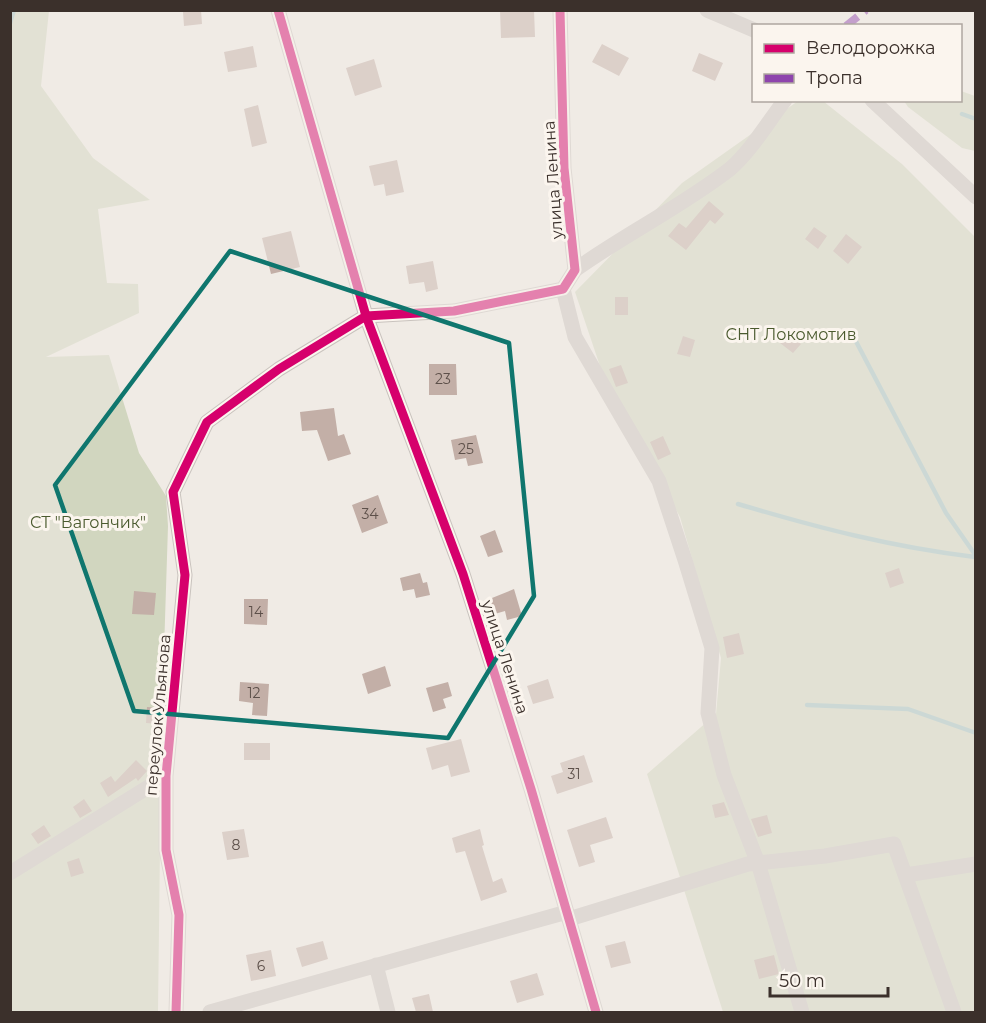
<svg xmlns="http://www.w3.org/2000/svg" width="986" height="1023" font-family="Montserrat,sans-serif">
<rect width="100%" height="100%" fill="#f0ebe5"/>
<path fill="#d1d6bf" d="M10,11H49L41,86L93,158L150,200L98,209L107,283L138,284L139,313L46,357L109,355L139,453L166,496L168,526L163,682L171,683L168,697L162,699V731L166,732L161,764L158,1012H11Z
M961,91L975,96V151L962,148L908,107L904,101L960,100Z
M798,101H823L902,164L975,237V1012H723L647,774L716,714L721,658L680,517L604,378L575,292L682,183Z"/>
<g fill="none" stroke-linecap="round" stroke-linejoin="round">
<path stroke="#a1c2c1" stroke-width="4.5" d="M10,23L14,10
M962,114L976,119
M850,330L946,513L976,556
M738,504C819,528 892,547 975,557
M807,705L908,709L976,733"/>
</g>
<path fill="#c3afa7" d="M201,10L202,24L184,26L183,12Z
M500,10H534L535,37L501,38Z
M602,44L629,58L619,76L592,62Z
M253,46L257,67L228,72L224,52Z
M699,53L723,63L715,81L692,71Z
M374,59L382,87L355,96L346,68Z
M258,105L267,143L252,147L244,109Z
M397,160L404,192L386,196L384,184L374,186L369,166Z
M709,201L724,214L715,224L710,220L686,250L668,236L679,223L686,228Z
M814,227L827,236L818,249L805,239Z
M291,231L300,267L271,274L262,238Z
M846,234L862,247L848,264L833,251Z
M433,261L438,289L426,292L424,282L409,284L406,266Z
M615,297H628V315H615Z
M787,334L801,344L793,353L780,343Z
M683,336L695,340L690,357L677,354Z
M429,364H456L457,395H429Z
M621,365L628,383L616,387L609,369Z
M334,408L338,436L344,434L351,454L328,461L317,430L302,431L300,412Z
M476,435L483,463L468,466L466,458L455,460L451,440Z
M663,436L671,454L658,460L650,442Z
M378,495L388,523L362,533L352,505Z
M495,530L503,552L488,557L480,536Z
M899,568L904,583L890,588L885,573Z
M420,573L423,583L427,582L430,595L416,598L414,589L403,591L400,578Z
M514,589L522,616L507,620L505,611L491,615L487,600Z
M134,591L156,593L154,615L132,614Z
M244,599H268L267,625L244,624Z
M739,633L744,654L727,658L723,637Z
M385,666L391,686L368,694L362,674Z
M548,679L554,698L533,704L527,686Z
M240,682L269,684L267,716L252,715L253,703L239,701Z
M448,682L452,696L443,699L446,708L433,712L426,688Z
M147,707L161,708L160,724L146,723Z
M461,739L470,772L451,777L448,765L432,770L426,748Z
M244,743H270V760H244Z
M584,755L593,782L557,794L551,776L563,772L560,763Z
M136,760L147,771L138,781L136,778L108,797L100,783L111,776L115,782Z
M84,799L92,811L80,818L73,807Z
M724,802L729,815L715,818L712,805Z
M767,815L772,833L758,837L751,819Z
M606,817L613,838L590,845L595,862L579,867L567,830Z
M44,825L51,836L38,844L31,834Z
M244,829L249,857L227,860L222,832Z
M480,829L484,845L482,846L493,882L502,878L507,892L481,901L465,851L456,853L452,838Z
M79,858L84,873L71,877L67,862Z
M323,941L328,959L302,967L296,948Z
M625,941L631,963L611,968L605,946Z
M271,950L276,976L251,981L246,955Z
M774,955L779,974L759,979L754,960Z
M537,973L544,995L517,1003L510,981Z
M429,994L433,1012H416L412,998Z"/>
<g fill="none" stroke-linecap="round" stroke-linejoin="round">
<path stroke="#c9c3be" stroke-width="15" d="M278,10L366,316L463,574L531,789L596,1012
M707,10L754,30
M872,100L976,197
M575,270C625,234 681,207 730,169C751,151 768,122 785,100
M563,289L575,337L659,481L685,560L712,648L708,713L724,775L759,866L802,1012
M10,873L166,776
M906,875L976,864
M569,919L748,864L825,856L894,844L954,1012
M376,965L388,1012
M176,1012L179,915L166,850V776L185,575L173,492L207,422L279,369L366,316L454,311L563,289L575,270L564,168L560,10
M210,1012L567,912"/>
<path stroke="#8e44ad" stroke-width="8" stroke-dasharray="15 8" stroke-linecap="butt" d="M846,26L866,10"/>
<defs>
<path id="cycleway" d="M278,10L366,316L463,574L531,789L596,1012
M176,1012L179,915L166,850V776L185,575L173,492L207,422L279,369L366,316L454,311L563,289L575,270L564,168L560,10"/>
</defs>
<use href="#cycleway" stroke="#fbf5ee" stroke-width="13"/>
<use href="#cycleway" stroke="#d6006c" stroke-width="9"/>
</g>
<path d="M0 0H986V1023H0ZM230,251L509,343L534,596L448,738L134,711L55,485Z" fill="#f0ebe5" fill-opacity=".55" fill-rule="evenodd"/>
<path fill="none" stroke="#0f766e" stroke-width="4.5" stroke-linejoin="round" d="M230,251L509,343L534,596L448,738L134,711L55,485Z"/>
<g text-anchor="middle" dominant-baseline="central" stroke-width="6" stroke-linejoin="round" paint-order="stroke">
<g font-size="14" fill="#5d504a">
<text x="443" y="379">23</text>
<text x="466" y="449">25</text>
<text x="370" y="514">34</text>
<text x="256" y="612">14</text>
<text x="254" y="693">12</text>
<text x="574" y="774">31</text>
<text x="236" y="845">8</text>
<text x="261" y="966">6</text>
</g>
<g font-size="16" fill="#3b302b" stroke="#fbf5ee">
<text transform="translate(553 180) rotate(-94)">улица Ленина</text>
<text transform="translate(505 657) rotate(72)">улица Ленина</text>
<text transform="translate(158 715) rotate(-85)">переулок Ульянова</text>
</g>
<g font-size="16" fill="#4a5a2e" stroke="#fbf5ee">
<text x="791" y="334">СНТ Локомотив</text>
<text x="88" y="522">СТ "Вагончик"</text>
</g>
</g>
<rect width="986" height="1023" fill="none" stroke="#3b302b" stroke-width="24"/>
<rect x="752" y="24" width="210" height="78" fill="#fbf5ee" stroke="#aea6a0" stroke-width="1.5"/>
<rect x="764" y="44" width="30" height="9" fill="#d6006c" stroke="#aea6a0" stroke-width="1.5"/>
<text x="806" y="54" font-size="18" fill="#3b302b">Велодорожка</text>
<rect x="764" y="74" width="30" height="9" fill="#8e44ad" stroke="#aea6a0" stroke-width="1.5"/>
<text x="806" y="84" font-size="18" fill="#3b302b">Тропа</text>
<path d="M770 987v9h118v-9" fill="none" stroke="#3b302b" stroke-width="3"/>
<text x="779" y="987" font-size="18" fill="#3b302b" stroke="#fbf5ee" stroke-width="4.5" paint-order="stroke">50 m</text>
</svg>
